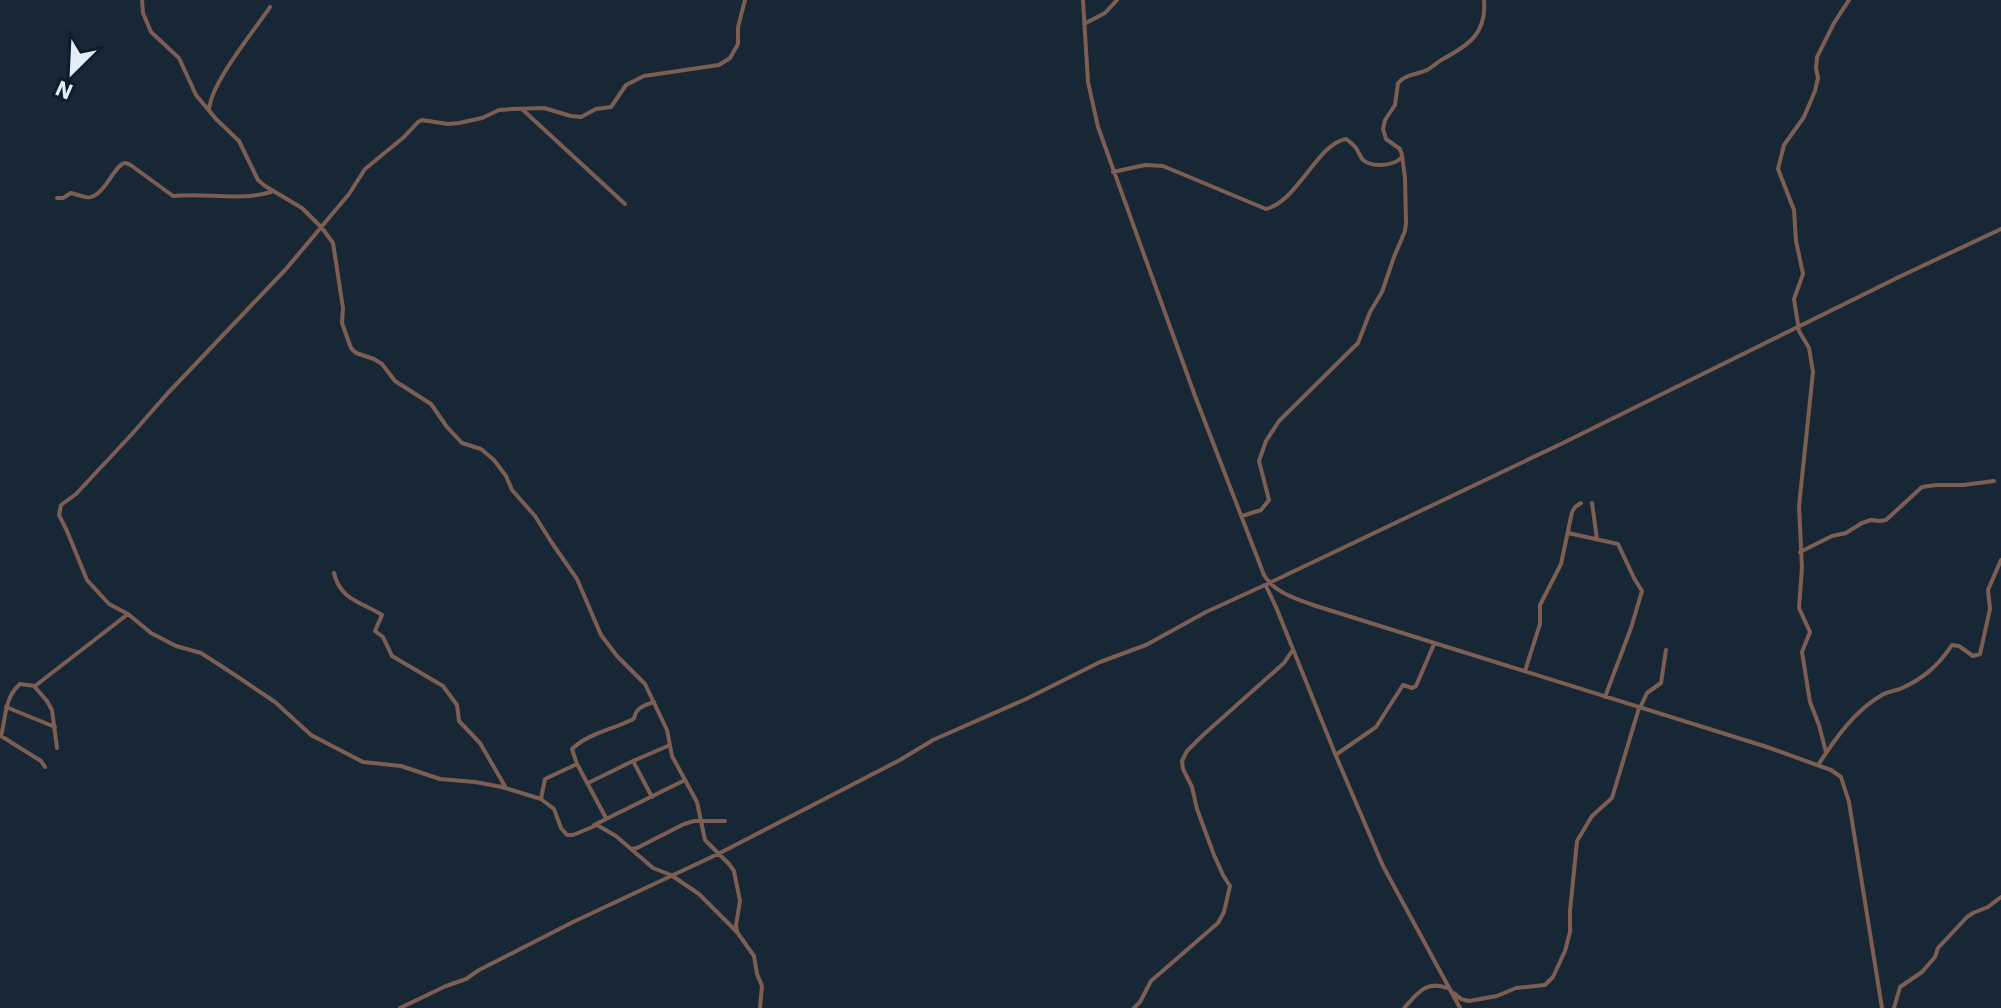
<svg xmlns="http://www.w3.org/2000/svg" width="2001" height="1008" font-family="'IBM Plex Sans',sans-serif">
<rect width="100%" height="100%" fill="#182736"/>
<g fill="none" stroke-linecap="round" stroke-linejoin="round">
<path stroke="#7c5f52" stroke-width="4" d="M142,0L143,13L151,32L179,58L196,95L216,119L239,141L258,180L265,186L302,208L322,228L333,243L343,308L342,323L351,348L356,353L374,359L382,364L395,381L431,404L447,427L462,443L481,449L494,460L506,476L512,490L535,516L552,543L577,579L601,635L617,656L645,684L667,730L672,756L697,802L705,840L729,864L734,871L740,901L736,925L737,932
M745,0L738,27V44L730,58L719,65L644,76L626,85L611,107L596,109L581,117L571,116L544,108L513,109L499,110L482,118L459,123L448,124L422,120L418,122L404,137L365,169L349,194L286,269L167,394L132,434L76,494L61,505L59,515L67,531L87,580L109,604L128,614L151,633L176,646L201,653L235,675L275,702L311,735L363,762L401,766L440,779L475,782L502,787L541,799L554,809L561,828L567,835H573L597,825L616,836L653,868L671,875L699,894L737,932L754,956L757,974L762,986L760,1008
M1083,0L1088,82L1098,127L1195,396L1264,575C1275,593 1294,598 1313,605L1767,747L1831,770L1841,777L1849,802L1882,1008
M1084,24L1105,13L1117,0
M523,110L625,204
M209,111C209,85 254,31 270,7
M1113,172L1145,165L1163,166L1266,209C1298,201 1317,144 1346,139C1350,142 1353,144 1356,148C1358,151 1361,158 1363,160C1373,168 1394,166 1402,157
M57,198H63L71,193C77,194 86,199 91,197C105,194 115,164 125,163C128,163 130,165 132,166L173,196C204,193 242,201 271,192
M1592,503L1597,539
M1242,516L1261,510L1269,500L1259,461L1266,441L1279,421L1358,343L1370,312L1382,292L1394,257L1405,231L1406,223L1405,178L1402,155L1400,149L1386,139L1383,129L1385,120L1395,105L1398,83C1406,74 1416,75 1427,70C1433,67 1437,62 1443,59C1469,45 1487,33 1484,0
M1568,533L1618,544L1634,578L1642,591L1631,628L1605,697
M1800,552L1832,536L1846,533L1862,523L1871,520L1880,521L1886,520L1922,487L1936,485H1963L1994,481
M334,573C340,600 362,602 382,615L375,631L383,637L392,656L443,686L457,705L459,721L480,743L506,788
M1266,586L1276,607L1336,756L1383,866L1460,1008
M1525,671L1540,624V605L1561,564L1572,512L1575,507L1581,503
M34,686L47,701L52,710L57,748
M6,707L55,727
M1640,708L1647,693L1661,683L1666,650
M1826,752L1819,725L1810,702L1802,652L1810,632L1799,608L1802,568L1799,506L1813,372L1809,348L1799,331L1794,299L1803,274L1796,241L1794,210L1778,169L1784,145L1804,117L1815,91L1818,78L1816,68L1817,57L1834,23L1849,0
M1337,754L1376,727L1403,685L1412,688L1416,686L1434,644
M633,761L652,797
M1818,765C1835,739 1855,710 1882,695C1887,692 1894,691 1900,689C1923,679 1938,666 1952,645L1959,646L1973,656L1980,654L1990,609L1988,590L2001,560
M45,767L41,761L1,736C6,718 4,698 20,684L35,686L128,614
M588,783L633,761L670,745
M541,799L545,779L577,764
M606,818L577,764L572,749C587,734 611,730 629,721C637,718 633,717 637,711C641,706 648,704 654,702
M594,825L685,780
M631,849L637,848L684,824L694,821H725
M1454,993L1461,999L1469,1001L1497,996L1516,988L1545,985L1553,977L1565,951L1570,932V911L1577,841L1592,816L1612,798L1639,708
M400,1008L446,986L466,979L479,970L573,922L718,854L900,760L933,740L1026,699L1100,662L1146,645L1206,612L1265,585L1563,443L1901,276L2001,229
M1134,1008L1140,1002L1151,981L1218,923L1224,912L1230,886L1223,875L1214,855L1197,809L1192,787L1183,769L1182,761L1187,751L1202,736L1284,663L1292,651
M1404,1008C1418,993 1426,980 1447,988
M1894,1008L1900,987L1922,972L1935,957L1938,948L1967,917L1973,913L1988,907L2001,897"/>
</g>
<g transform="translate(72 72) rotate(204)" stroke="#0e1d2c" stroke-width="6" paint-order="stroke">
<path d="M0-6L14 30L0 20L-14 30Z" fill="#e4eef8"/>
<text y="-12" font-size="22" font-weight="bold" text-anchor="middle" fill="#e4eef8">N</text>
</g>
</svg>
